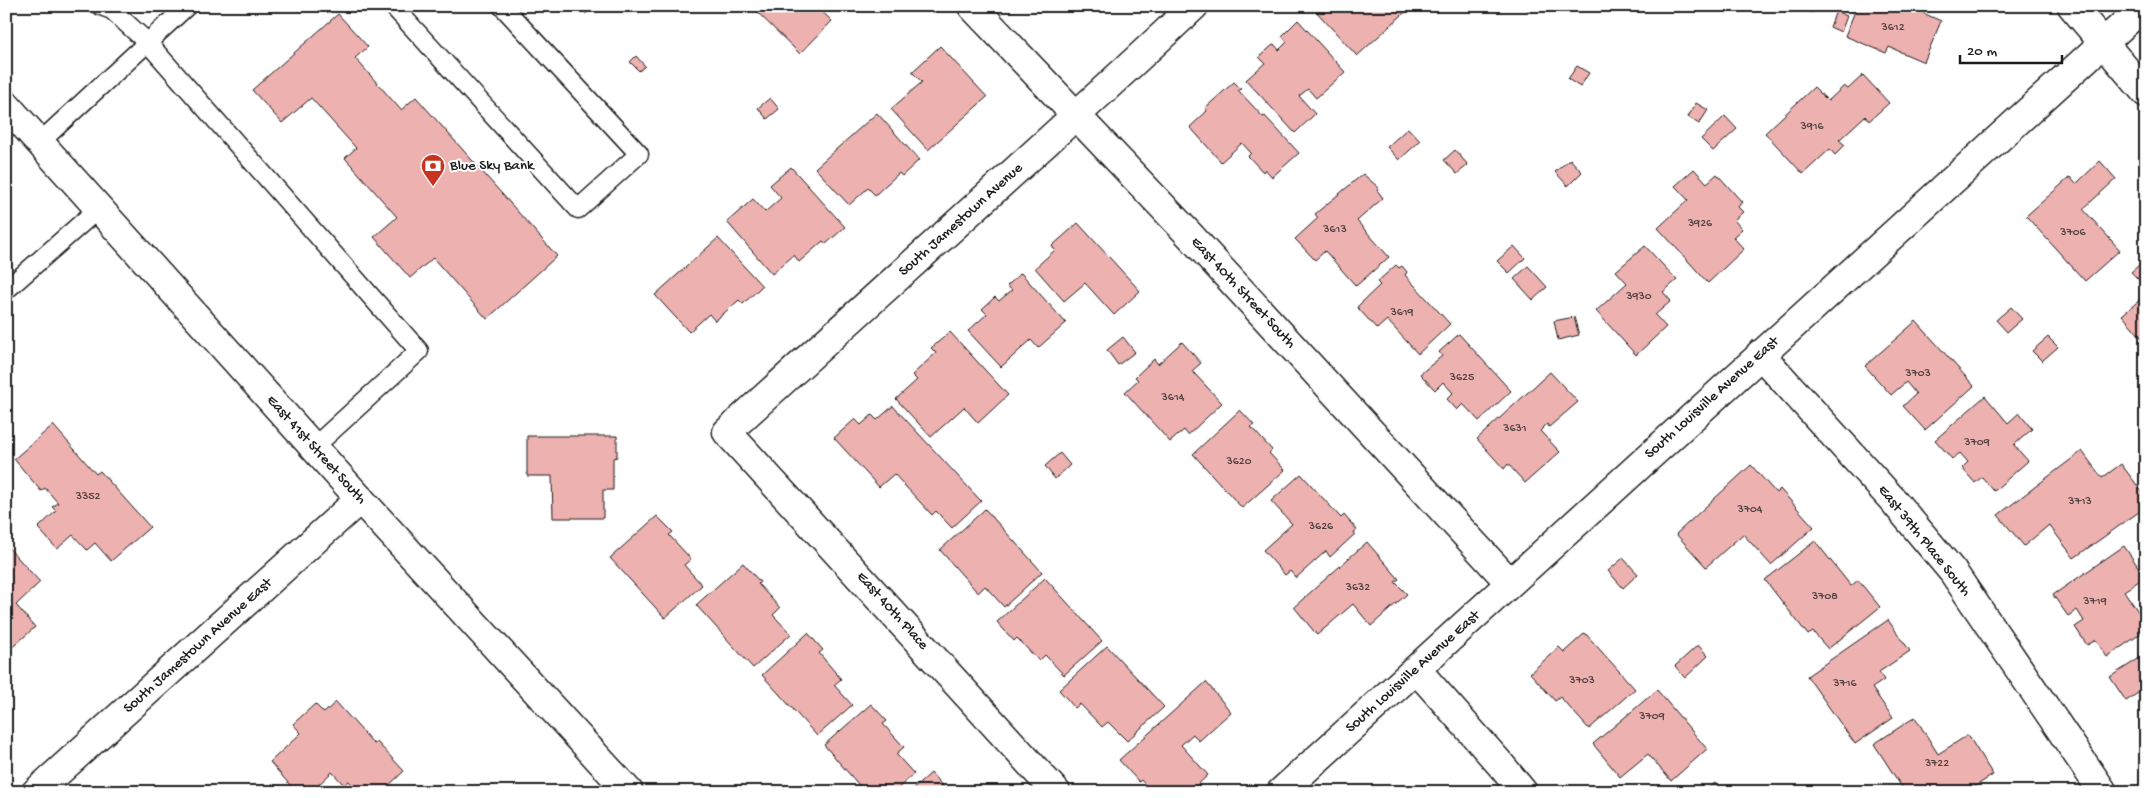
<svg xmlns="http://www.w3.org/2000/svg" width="2152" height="798" font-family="'Gochi Hand',sans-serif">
<rect width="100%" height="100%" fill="#fff"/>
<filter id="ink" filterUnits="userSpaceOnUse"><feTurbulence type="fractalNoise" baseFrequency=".02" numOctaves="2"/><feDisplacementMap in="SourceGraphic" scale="10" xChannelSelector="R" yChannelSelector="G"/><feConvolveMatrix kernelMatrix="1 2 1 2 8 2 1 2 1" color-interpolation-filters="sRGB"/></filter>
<g filter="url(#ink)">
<path fill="#edb1b0" stroke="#1c1c1c" d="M579,6H594L586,14Z
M751,6H816L832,21L800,54Z
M1315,6H1412L1357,56L1313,8Z
M1520,6H1533L1531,12Z
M1797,6H1815L1812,13Z
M1857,6H1907L1941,21L1924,62L1889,47L1886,53L1845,36Z
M1836,11L1847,16L1841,32L1830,27Z
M338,14L368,47L355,58L401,110L416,97L557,256L487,319L433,258L410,278L374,237L397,217L345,158L356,148L311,98L282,123L252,90Z
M1298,20L1345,72L1316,98L1308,89L1299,96L1315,114L1295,133L1246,80L1265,63L1259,57L1274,44L1279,50L1287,42L1282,36Z
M940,46L987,97L928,150L891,109L922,82L912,72Z
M636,56L645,66L639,71L630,62Z
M1577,66L1589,73L1580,87L1568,79Z
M1863,75L1889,103L1869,121L1865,116L1839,140L1845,145L1835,155L1830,149L1803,174L1765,133L1814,87L1828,101L1844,86L1848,89Z
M1234,82L1241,89L1238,90L1263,117L1265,116L1299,153L1272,177L1265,169L1263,172L1248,156L1251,153L1242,143L1221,162L1190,127L1207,111L1205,108Z
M770,98L779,109L767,119L758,108Z
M1696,103L1708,110L1699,124L1688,117Z
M877,113L919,160L902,176L899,173L875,195L868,188L849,205L815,168Z
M1725,116L1737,129L1713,151L1701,139Z
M1408,128L1420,141L1399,160L1387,147Z
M1455,150L1468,165L1457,174L1444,160Z
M1570,159L1582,172L1568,186L1555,172Z
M2100,161L2116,179L2083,209L2120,250L2085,281L2026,216L2070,177L2076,184Z
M791,167L845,227L826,244L823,241L799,262L794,255L772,274L727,222L753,199L765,212L781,198L770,185Z
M1694,169L1707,183L1717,174L1742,202L1738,207L1743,212L1734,220L1742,229L1733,237L1744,249L1708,283L1658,228L1688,200L1675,186Z
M1363,174L1379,188L1377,190L1383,198L1357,221L1389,257L1356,286L1325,251L1315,260L1295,239L1318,218L1315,214Z
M1078,223L1140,291L1114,315L1085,283L1064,301L1035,268L1055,250L1052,246Z
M718,238L762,286L743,304L739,300L715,321L709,314L689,332L655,295Z
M1514,246L1525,258L1509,273L1497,261Z
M1645,246L1677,280L1663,292L1671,301L1655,315L1666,327L1636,355L1596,311L1627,283L1616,271Z
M2146,259V343L2122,315L2142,298V283L2131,272Z
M1396,265L1399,268L1402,266L1407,272L1405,275L1450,324L1418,354L1387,320L1377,329L1357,307L1380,285L1377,282Z
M1528,266L1547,287L1533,300L1514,279Z
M1021,273L1066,323L1038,348L1031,340L1001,367L968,331L987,314L982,309L995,297L999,301L1012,290L1007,286Z
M2011,307L2022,319L2007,332L1996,320Z
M1574,317L1579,335L1558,340L1554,321Z
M1916,321L1974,386L1925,430L1903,406L1916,394L1906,382L1891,395L1865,366Z
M950,332L1008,395L978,423L964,407L931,437L896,399L917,380L912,375L936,353L931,348Z
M1459,334L1511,391L1479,421L1463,404L1457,410L1447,399L1453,393L1443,382L1435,390L1420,374L1442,356L1439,352Z
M1123,337L1135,352L1118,365L1107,350Z
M2048,337L2058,347L2042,361L2032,351Z
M1182,342L1201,363L1192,371L1222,403L1188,435L1184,430L1170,442L1125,392L1138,380L1135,377L1154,359L1158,364Z
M1550,372L1578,402L1549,427L1547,424L1540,431L1560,452L1525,483L1508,464L1504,469L1477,439Z
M1985,396L2008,423L2019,413L2032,429L2014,445L2028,461L1994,491L1982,477L1975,483L1962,468L1968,462L1960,453L1952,459L1935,440Z
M893,406L981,501L952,528L936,511L932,515L894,474L879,487L834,438L855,419L861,425L872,415L877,420Z
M1240,410L1254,425L1251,427L1272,450L1269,453L1285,470L1242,508L1193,454Z
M53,425L96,474L100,471L150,527L111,561L95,543L87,550L73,535L57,549L38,528L56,511L52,507L58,503L45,488L41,491L14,459Z
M527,436H617V457L613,458V490H603V518H553L552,476H527Z
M2082,451L2102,478L2121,464L2146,497V507L2074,558L2049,525L2024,546L1998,515Z
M1060,453L1070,465L1055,479L1045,466Z
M1751,465L1776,493L1780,489L1814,527L1771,565L1743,534L1706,567L1676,534Z
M1301,474L1341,518L1344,515L1357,530L1354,532L1355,534L1330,557L1326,551L1296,578L1290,571L1285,575L1263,550L1292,524L1271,501Z
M985,509L1042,572L1004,607L985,586L978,593L940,550Z
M657,516L673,532L669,535L691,559L684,565L702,585L665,618L610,558Z
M1815,541L1851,586L1858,580L1880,607L1828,649L1813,632L1808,635L1765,580Z
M1367,542L1399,579L1395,582L1407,594L1371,626L1353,604L1317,635L1294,607Z
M6,545L40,582L16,605L35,627L6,653Z
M2124,546L2145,577L2124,591L2146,623V630L2107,657L2096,640L2087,645L2075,627L2084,621L2077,610L2068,616L2053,595Z
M1623,558L1638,574L1623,588L1608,571Z
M743,563L760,582L758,584L780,608L773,615L791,634L753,668L696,605Z
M1045,578L1102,641L1064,675L1045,655L1039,661L1017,638L1014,641L997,622Z
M1888,620L1910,651L1879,672L1884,680L1872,688L1893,718L1855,744L1807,676Z
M808,633L823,650L819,653L841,679L834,685L852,705L817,736L762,675Z
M1585,633L1635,689L1589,729L1560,697L1555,701L1530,673L1559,647L1564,652Z
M1698,645L1708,656L1685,678L1675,666Z
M1107,646L1164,707L1127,741L1108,722L1102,727L1080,704L1075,708L1059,690Z
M2146,654V692L2144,689L2126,701L2110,677Z
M1206,682L1231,712L1199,741L1193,734L1181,745L1208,775L1190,792H1152L1141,780L1139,782L1119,760Z
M1657,690L1707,749L1671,781L1648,754L1620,777L1593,744Z
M336,702L374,744L377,742L404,771L382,792H359L349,781L344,785L332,772L311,792H296L270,762L301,733L293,724L315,704L324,713Z
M871,704L887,721L883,724L904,747L896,754L914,774L894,792H865L824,745Z
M1915,717L1938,754L1968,735L1993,775L1966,792H1905L1874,744Z
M931,773L948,792H910Z
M1715,783L1721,792H1703Z"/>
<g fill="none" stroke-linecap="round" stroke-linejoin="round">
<defs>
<path id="lane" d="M101,6L112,10L148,43L419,351L314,447
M393,6L578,209L639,154L502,6
M40,142L187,6
M6,290L99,208"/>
<path id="street" d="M972,6L1185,230L1510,583
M2072,6L2146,93
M1760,354L1892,499L1953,572L2103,792
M1416,669L1501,765L1523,792
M36,792L360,499
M1056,792L727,432C882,290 1040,151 1194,6
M1281,792L2144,6"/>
<path id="secondary" d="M6,105L360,499L629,792"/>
</defs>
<use href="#lane" stroke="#1c1c1c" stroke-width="21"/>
<use href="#street" stroke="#1c1c1c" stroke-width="31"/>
<use href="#secondary" stroke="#1c1c1c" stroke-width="31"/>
<use href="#lane" stroke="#fff" stroke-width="18"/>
<use href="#street" stroke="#fff" stroke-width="28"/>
<use href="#secondary" stroke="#fff" stroke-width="28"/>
</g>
</g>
<defs>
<symbol id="bank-pin" viewBox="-11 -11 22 30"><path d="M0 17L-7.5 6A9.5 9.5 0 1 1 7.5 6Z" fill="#c8321e" stroke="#fff"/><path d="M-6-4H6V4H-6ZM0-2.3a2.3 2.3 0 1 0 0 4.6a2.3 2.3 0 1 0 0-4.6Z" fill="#fff"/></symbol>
</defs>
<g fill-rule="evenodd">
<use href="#bank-pin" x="419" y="152" width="28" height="38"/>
</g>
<g text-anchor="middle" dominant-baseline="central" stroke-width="4" stroke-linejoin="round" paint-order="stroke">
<g font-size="12" fill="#504141">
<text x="1893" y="28">3612</text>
<text x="1812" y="127">3916</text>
<text x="1700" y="224">3926</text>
<text x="1335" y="230">3613</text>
<text x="2073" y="233">3706</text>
<text x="1639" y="297">3930</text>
<text x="1402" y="313">3619</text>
<text x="1918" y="374">3703</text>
<text x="1462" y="378">3625</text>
<text x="1173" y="398">3614</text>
<text x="1515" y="429">3631</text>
<text x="1977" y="443">3709</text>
<text x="1239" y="462">3620</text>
<text x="88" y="497">3352</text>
<text x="2080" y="502">3713</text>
<text x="1750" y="510">3704</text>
<text x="1321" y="527">3626</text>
<text x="1358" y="588">3632</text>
<text x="1825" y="597">3708</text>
<text x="2095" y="602">3719</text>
<text x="1582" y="681">3703</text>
<text x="1845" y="684">3716</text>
<text x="1652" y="717">3709</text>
<text x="1937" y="764">3722</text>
</g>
<g font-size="15" fill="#1c1c1c" stroke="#fff" text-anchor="start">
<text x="450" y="166">Blue Sky Bank</text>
</g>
<g font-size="15" fill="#1c1c1c" stroke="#fff">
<text transform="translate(961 220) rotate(-42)">South Jamestown Avenue</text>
<text transform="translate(1243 293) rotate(47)">East 40th Street South</text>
<text transform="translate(1712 398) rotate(-42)">South Louisville Avenue East</text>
<text transform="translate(316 450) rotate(48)">East 41st Street South</text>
<text transform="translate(1924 541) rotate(51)">East 39th Place South</text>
<text transform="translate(892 611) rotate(48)">East 40th Place</text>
<text transform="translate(198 646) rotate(-42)">South Jamestown Avenue East</text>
<text transform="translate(1413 672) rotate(-42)">South Louisville Avenue East</text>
</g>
</g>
<rect width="2152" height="798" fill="none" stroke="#fff" stroke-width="25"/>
<rect x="12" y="12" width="2127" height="773" fill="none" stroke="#1c1c1c" stroke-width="2" filter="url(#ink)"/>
<path d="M1960 55v8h102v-8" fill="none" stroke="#1c1c1c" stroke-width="2.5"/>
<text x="1967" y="55" font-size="15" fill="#1c1c1c" stroke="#ffffff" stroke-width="4" paint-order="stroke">20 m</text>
</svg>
